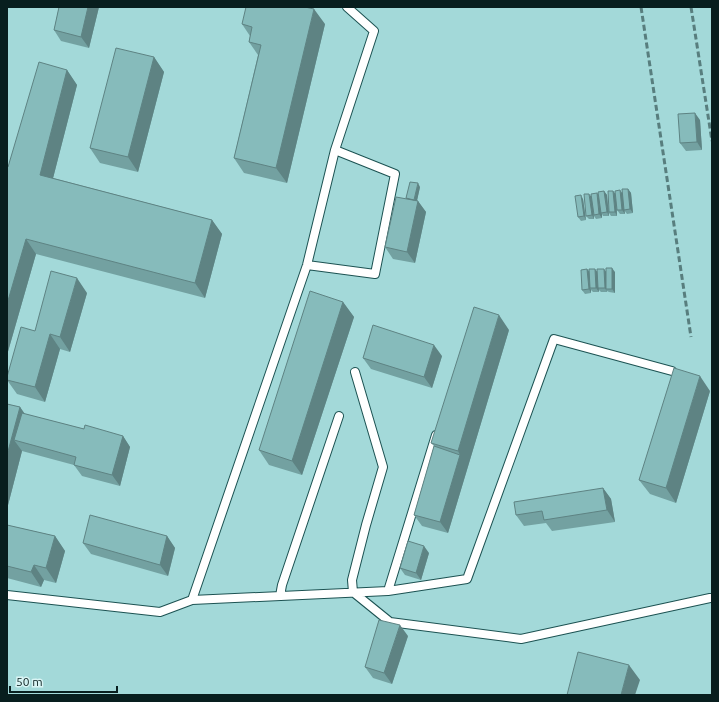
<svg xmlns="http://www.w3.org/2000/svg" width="719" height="702" font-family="Ubuntu,sans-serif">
<rect width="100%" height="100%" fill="#a3d9d9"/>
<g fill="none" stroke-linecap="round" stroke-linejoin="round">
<defs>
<path id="service" d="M307,265L375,274L395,174L335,150
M355,372L383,467L366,525L352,580L353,592L390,622L521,639L710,598
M388,591L436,435
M7,595L160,612L192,600L388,591L467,579L554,339L672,371
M280,596L282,585L339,416
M192,600L307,265L335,150L374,31L347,7"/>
</defs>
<use href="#service" stroke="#1c5252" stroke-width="10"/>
<use href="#service" stroke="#fff" stroke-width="8"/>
<path stroke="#587e7e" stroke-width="3" stroke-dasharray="6 3" stroke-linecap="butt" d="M641,7L691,337
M691,7L712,141"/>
</g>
<path fill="#73a1a1" d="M59,7H99L89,48L61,41L54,30Z
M242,24H325L287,183L244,173L234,158L258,55L249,42L250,36Z
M154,57L164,72L138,172L100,163L90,148Z
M67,70L77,85L53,178L212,220L222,234L205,298L36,254L7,355L8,167Z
M700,120L702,150L686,151L680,143Z
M420,187L417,200L426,212L415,263L393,259L385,247L406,198Z
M628,189L631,193L633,213L627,214L624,210L625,214H620L617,210V216H611L609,213V216H603L602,214V218L596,219L594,216V219H589L586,216L591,197L597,193L599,196L604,191L607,195L608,208L613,191L616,194L623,193Z
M583,199L586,220L581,221L578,217Z
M587,269L589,271L615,272V293L609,292L607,291V292H601L598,289L599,292H593L591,290V293L585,294L582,290Z
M87,293L70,352L60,349L45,402L17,394L7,380V377L35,331Z
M343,302L354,317L302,475L269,465L259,450Z
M509,330L448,533L422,526L414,515L434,446L431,443Z
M442,356L432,388L371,369L363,358Z
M710,391L676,503L650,494L639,480Z
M7,404L20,407L25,414L84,429L123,436L130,447L120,486L82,476L74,465L22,451L7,509Z
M603,488L611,499L615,522L552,531L546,523L524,526L516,515Z
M7,525L55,536L65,551L56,583L44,580L41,587L7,578Z
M167,536L175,548L168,576L91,554L83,543Z
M429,553L421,580L405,575L400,568Z
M408,636L392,684L373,678L365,667Z"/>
<path fill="#5e8383" d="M88,7H99L89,48L81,37Z
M314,9L325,24L287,183L276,168Z
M154,57L164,72L138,172L128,157Z
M67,70L77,85L50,190L40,175Z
M695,113L700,120L702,150L697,142Z
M418,183L420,187L415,210L413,206Z
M628,189L631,193L633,213L630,209Z
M620,190L623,194L625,214L622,210Z
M604,191L607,195L609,216L607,212Z
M613,191L616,195L617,216L615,212Z
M597,193L600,197L601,213L602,214V218L599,214Z
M589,194L592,197L594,219L592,215Z
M581,195L583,199L586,220L584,216Z
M418,201L426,212L415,263L407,252Z
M212,220L222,234L205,298L195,283Z
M26,239L36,254L7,355V304Z
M612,268L615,272V293L612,289Z
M587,269L590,273V288L591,290V293L589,289Z
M595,269L598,273L599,292L596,288Z
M604,269L607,273L606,289L607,292L605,288Z
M77,278L87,293L70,352L60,337Z
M343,302L354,317L302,475L292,461Z
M499,315L509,330L448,533L440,522L460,455L458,451Z
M50,334L60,349L45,402L35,387Z
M434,345L442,356L432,388L424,377Z
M700,376L710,391L676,503L666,488Z
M20,407L30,422L14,440L22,451L7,509V455Z
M123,436L130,447L120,486L112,475Z
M603,488L611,499L615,522L607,510Z
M55,536L65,551L56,583L46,568Z
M167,536L175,548L168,576L160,565Z
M424,546L429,553L421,580L416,573Z
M34,565L44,580L41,587L31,572Z
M400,625L408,636L392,684L384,673Z
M629,665L640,680L635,695H621Z"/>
<path fill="#86bbbb" stroke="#5e8383" d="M59,7H88L81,37L54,30Z
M246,7H305L314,9L276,168L234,158L261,45L249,42L252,27L242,24Z
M116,48L154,57L128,157L90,148Z
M39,62L67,70L40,175L212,220L195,283L26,239L7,304V166L8,167Z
M695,113L697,142L680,143L678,114Z
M410,182L418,183L414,200L406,198Z
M622,189H628L630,209L624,210Z
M620,190L622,210H617L615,191Z
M604,191L607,212L601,213L598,192Z
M608,191H613L615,212H609Z
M597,193L599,214L594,215L591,194Z
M584,194H589L592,215L586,216Z
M581,195L584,216L578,217L575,196Z
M396,197L418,201L407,252L385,247Z
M606,268H612V289H606Z
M587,269L589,289L582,290L581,270Z
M589,269H595L596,288H590Z
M597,269H604L605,288H598Z
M51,271L77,278L60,337L50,334L35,387L7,380V377L21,327L35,331Z
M310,291L343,302L292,461L259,450Z
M474,307L499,315L458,451L431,443Z
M373,325L434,345L424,377L363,358Z
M674,368L700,376L666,488L639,480Z
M7,404L20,407L7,455Z
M22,413L84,429L85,425L123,436L112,475L74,465L76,457L14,440Z
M434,446L460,455L440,522L414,515Z
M603,488L607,510L544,520L542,511L516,515L514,502Z
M90,515L167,536L160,565L83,543Z
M7,525L55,536L46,568L34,565L31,572L7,566Z
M408,541L424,546L416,573L400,568Z
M379,620L400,625L384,673L365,667Z
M578,652L629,665L621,695H567Z"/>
<rect width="719" height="702" fill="none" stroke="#081e1e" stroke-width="16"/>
<path d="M10 686v6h107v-6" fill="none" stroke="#081e1e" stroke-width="2"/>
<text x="16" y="686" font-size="12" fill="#081e1e" stroke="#d9f4f4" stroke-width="3" paint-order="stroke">50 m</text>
</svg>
